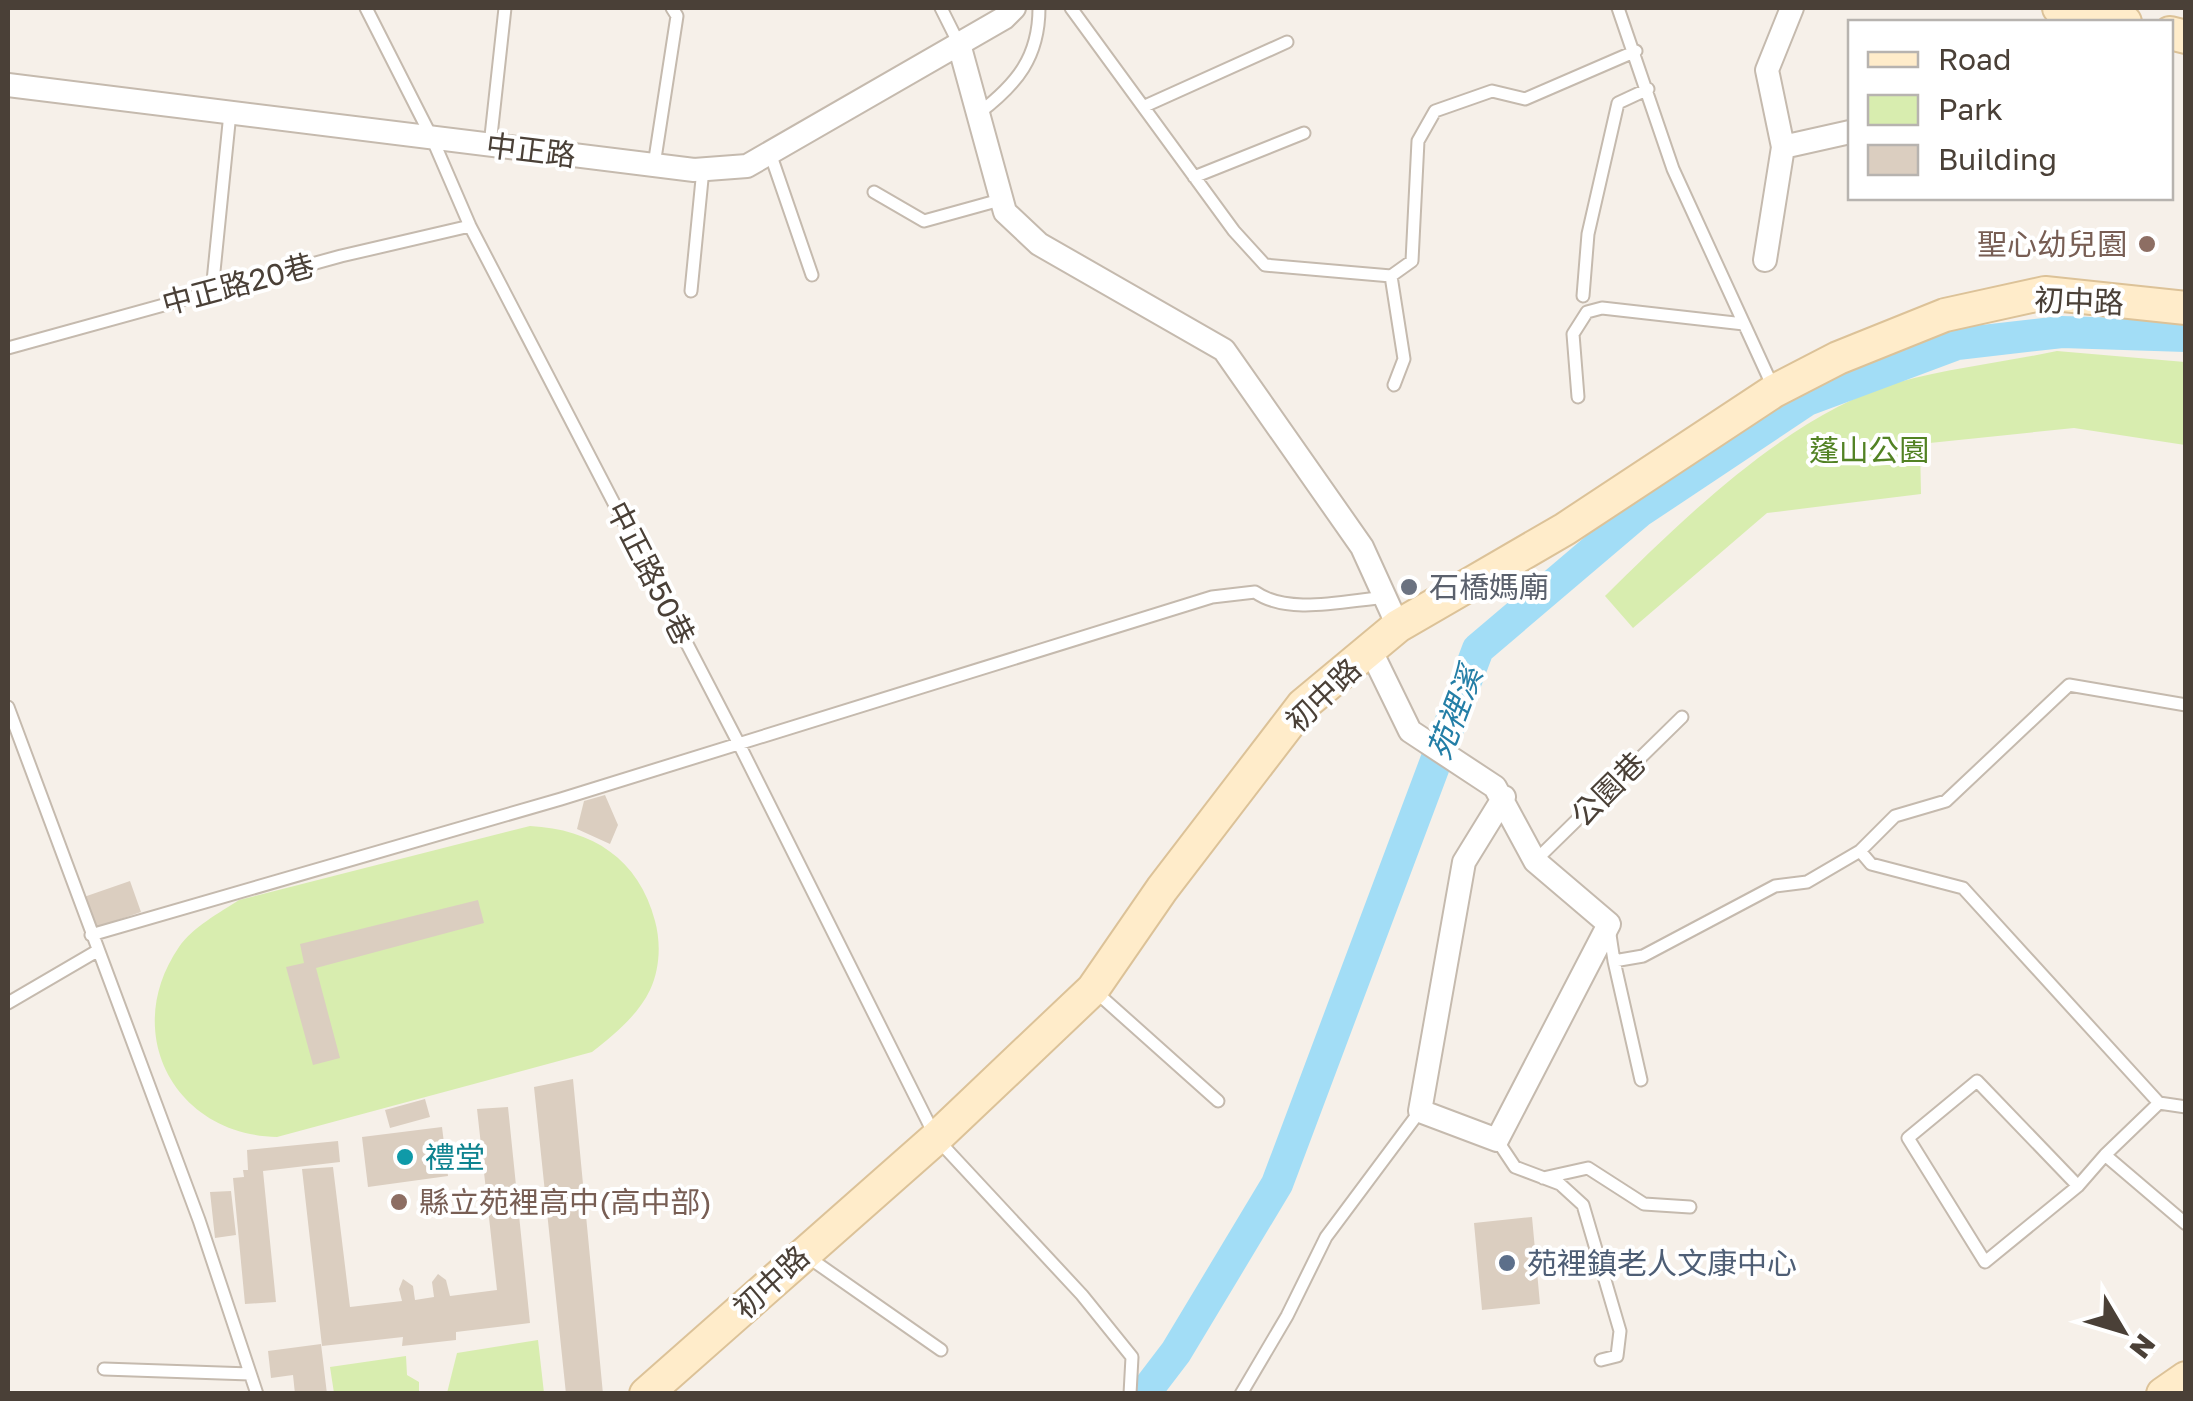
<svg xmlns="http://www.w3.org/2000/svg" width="2193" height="1401" font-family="'Golos Text','Noto Sans TC',sans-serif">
<rect width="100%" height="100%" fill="#f6f0e9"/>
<path fill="#d8edaf" d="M2057,351L2185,362V445L2074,428L1920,444L1921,494L1767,513L1633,628L1605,596C1684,518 1789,414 1899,382C1950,368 2005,362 2057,351Z
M530,826C592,829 639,859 655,921C661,943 660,969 650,990C638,1015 614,1035 592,1052L277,1137C175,1135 120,1033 179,947C193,927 219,913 239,900Z
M538,1340L544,1393H447L457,1353Z
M406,1356L407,1375L419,1382V1393H334L330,1367Z"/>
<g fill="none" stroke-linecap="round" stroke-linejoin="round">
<path stroke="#a2ddf6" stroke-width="32" d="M1144,1394L1176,1352L1277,1184L1478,649L1639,512L1807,400L1957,344L2062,332L2186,336"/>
</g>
<path fill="#dbcec0" d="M605,795L618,825L610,844L577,829L584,801Z
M130,881L141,912L92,929L81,898Z
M478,900L484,923L316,968L340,1058L313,1065L286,967L304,963L300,944Z
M573,1079L603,1394H566L534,1087Z
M425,1099L430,1117L390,1128L385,1110Z
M508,1107L530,1323L456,1332V1340L402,1346L403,1337L322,1346L302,1169L333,1167L350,1307L402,1301L399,1289L403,1279L413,1286L415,1300L434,1297L432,1282L438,1274L446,1280L450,1296L497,1290L477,1109Z
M442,1127L448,1176L368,1187L362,1137Z
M338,1141L340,1162L263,1171L276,1302L245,1304L233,1178L244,1177L243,1170H248L247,1150Z
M231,1191L236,1235L215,1238L210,1192Z
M1532,1217L1540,1304L1482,1310L1474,1223Z
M321,1344L327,1394H295L293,1375L271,1378L268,1351Z"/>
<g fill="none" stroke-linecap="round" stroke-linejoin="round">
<defs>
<path id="lane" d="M366,8L432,138L470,226L739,744L936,1138L1082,1295L1132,1357L1130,1394
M941,8L959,44
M1071,8L1234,231L1265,265L1391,276L1412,261L1418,141L1435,111L1492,91L1525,99L1636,51
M1618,8L1673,169L1773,387
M1145,106L1287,42
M979,113C1017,84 1039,57 1039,8
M490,145L505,8
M770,153L812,275
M654,165L677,16L672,8
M1194,177L1304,133
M874,192L924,221L1000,200
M1391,276L1404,359L1394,385
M212,291L230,113
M691,291L703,169
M1583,296L1588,234L1618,103L1648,89
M8,348L341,256L470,226
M1578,397L1573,334L1587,312L1602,308L1744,324
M8,707L199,1220L257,1394
M1860,851L1871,864L1963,888L2159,1103L2186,1107
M1535,861L1682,717
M1609,928L1614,961L1643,956L1775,886L1807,882L1860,851L1895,816L1946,801L2069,685L2186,705
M91,935L561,799L1212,597L1255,592C1289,616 1347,600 1388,597
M1614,961L1641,1080
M1096,992L1218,1101
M8,1003L97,951
M1497,1140L1515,1167L1560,1184L1583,1205L1620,1331L1617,1356L1601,1360
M2105,1155L2159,1103
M1543,1178L1588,1168L1644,1204L1690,1207
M2078,1186L1977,1081L1908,1138L1985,1262L2078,1186L2105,1155L2186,1224
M805,1255L941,1350
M104,1369L250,1374
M1241,1394L1287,1316L1326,1237L1420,1111"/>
<path id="street" d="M959,44L1005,212L1039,244L1224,350L1362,547L1398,626
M8,85L694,170L747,166L1004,18L1014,8
M1783,147L1850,132
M1765,260L1783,147L1767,70L1792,8
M1370,649L1410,731L1495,787L1535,861L1609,924L1497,1140L1420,1111L1464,862L1504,797"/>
<path id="secondary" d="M2059,8L2125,22
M2170,33L2186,37
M646,1394L936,1138L1093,989L1162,889L1303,705L1398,626L1565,529L1774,391L1838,358L1945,315L2045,293L2186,308
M2163,1394L2186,1378"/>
</defs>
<use href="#lane" stroke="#c5baae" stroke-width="15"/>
<use href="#street" stroke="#c5baae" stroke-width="26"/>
<use href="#secondary" stroke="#dcc298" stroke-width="36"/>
<use href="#lane" stroke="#fff" stroke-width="11"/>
<use href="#street" stroke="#fff" stroke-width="22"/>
<use href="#secondary" stroke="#ffecca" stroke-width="32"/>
</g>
<g fill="#8d6e63" stroke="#fff" stroke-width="4">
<circle cx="2147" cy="244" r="10"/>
<circle cx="399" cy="1202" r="10"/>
</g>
<circle fill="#6b7280" stroke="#fff" stroke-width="4" cx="1409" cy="587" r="10"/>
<circle fill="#0f9aa8" stroke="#fff" stroke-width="4" cx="405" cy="1157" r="10"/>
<circle fill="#5c6f8a" stroke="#fff" stroke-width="4" cx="1507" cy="1263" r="10"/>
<g text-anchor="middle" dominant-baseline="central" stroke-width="8" stroke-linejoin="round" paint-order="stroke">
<g font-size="30" fill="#4a4037" stroke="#fff">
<text transform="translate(531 150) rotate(7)">中正路</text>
<text transform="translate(238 284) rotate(-15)">中正路20巷</text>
<text transform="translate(2079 301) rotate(2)">初中路</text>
<text transform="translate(651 573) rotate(63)">中正路50巷</text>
<text transform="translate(1323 695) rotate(-44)">初中路</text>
<text transform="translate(1608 789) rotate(-45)">公園巷</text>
<text transform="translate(771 1282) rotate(-43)">初中路</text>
</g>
<g font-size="30" fill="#785e54" stroke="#fff" text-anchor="end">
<text x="2127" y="244">聖心幼兒園</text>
<text x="419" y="1202" text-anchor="start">縣立苑裡高中(高中部)</text>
</g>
<g font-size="30" fill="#528224" stroke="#fff">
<text x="1869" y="450">蓬山公園</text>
</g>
<g font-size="30" fill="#5b616d" stroke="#fff" text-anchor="start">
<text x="1429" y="587">石橋媽廟</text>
</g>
<g font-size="30" fill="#0d838f" stroke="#fff" text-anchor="start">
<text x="425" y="1157">禮堂</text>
</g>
<g font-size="30" fill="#4e5e75" stroke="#fff" text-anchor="start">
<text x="1527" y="1263">苑裡鎮老人文康中心</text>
</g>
<g font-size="32" font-style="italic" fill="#237ea6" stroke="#fff">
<text transform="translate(1454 713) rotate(-69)">苑裡溪</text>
</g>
</g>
<rect width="2193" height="1401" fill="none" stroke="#4a4037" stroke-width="20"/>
<rect x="1848" y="20" width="325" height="180" fill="#ffffff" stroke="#b7b3af" stroke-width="2.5"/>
<rect x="1868" y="52" width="50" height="15" fill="#ffecca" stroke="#b7b3af" stroke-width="2.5"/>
<text x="1938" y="70" font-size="30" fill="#4a4037">Road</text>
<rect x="1868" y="95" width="50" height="30" fill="#d8edaf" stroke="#b7b3af" stroke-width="2.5"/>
<text x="1938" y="120" font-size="30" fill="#4a4037">Park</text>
<rect x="1868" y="145" width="50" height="30" fill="#dbcec0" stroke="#b7b3af" stroke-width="2.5"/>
<text x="1938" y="170" font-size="30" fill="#4a4037">Building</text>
<g transform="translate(2123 1331) rotate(128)" stroke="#ffffff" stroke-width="8" paint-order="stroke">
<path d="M0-8L18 38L0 25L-18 38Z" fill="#4a4037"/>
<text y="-15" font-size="28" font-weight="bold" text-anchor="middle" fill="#4a4037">N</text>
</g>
</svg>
